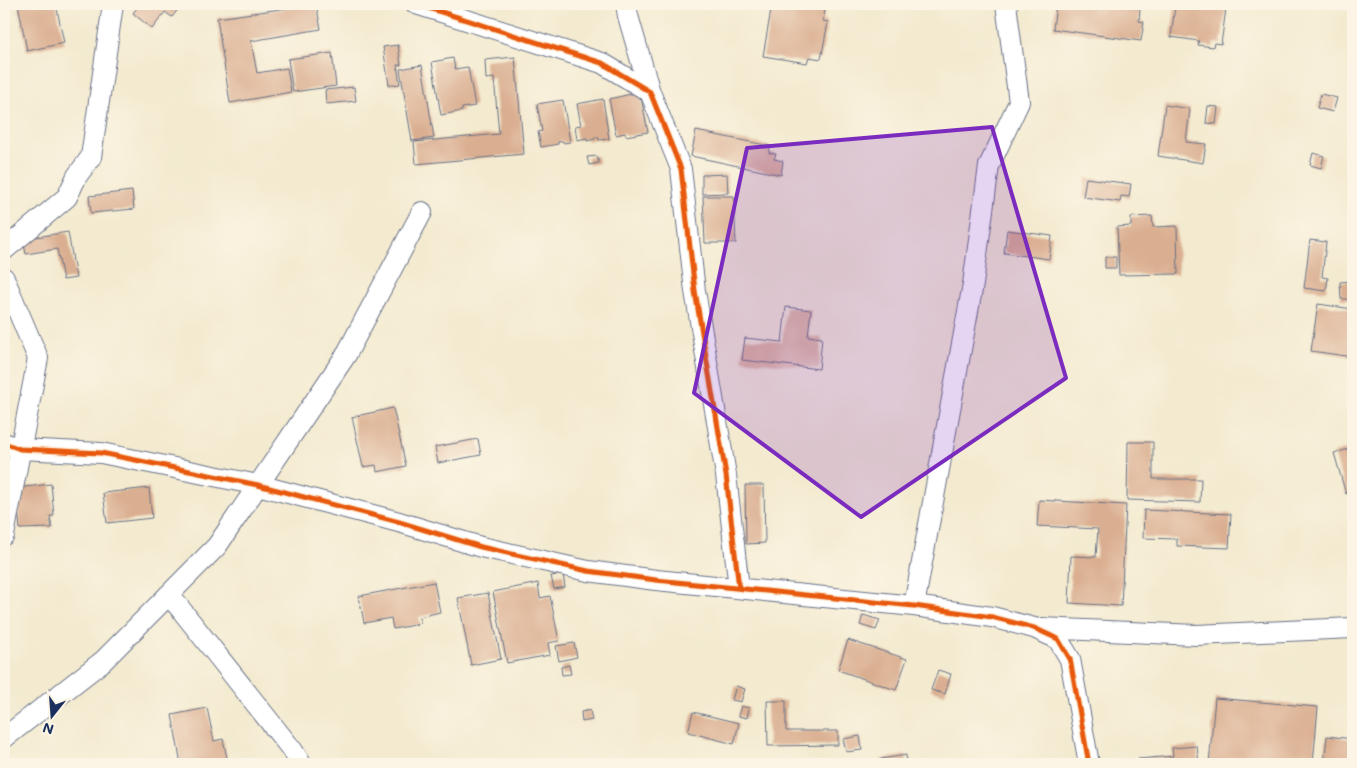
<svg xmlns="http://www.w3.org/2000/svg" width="1357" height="768" font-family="Mali,sans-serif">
<rect width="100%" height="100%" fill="#fcf5e5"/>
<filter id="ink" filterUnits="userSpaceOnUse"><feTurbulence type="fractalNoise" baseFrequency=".02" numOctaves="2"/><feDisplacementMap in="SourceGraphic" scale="10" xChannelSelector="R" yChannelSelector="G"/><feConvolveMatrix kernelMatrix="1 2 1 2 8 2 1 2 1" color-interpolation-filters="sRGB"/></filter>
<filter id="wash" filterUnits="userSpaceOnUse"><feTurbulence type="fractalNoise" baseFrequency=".0096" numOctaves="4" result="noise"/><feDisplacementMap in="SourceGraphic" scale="20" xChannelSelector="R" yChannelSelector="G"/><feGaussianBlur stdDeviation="1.12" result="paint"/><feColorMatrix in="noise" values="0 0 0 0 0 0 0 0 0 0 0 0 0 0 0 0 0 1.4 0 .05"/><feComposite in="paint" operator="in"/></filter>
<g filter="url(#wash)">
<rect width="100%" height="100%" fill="#f3eacf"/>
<g id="blocks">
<path fill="#daae90" d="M18,4H56L64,43L27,51Z
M140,4H182L172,17L165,12L152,29L133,13Z
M316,4L321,29L251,41L257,73L287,68L291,92L230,103L217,18Z
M772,4H826L823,21L828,22L821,59L809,57L807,63L763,56Z
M1056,4H1112L1140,8L1139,21L1144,22L1141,41L1053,29Z
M1193,4L1226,9L1221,44L1214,43L1213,47L1198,45L1199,41L1171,37L1175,6L1192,9Z
M398,45L401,65H397L400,84L389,85L383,47Z
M332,53L336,86L293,92L288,59Z
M515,57L524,154L416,164L414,142L499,134L494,78L486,79L485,60Z
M453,58L455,69L468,67L475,106L462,108V111L441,115L432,62Z
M422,65L434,138L412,141L400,69Z
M354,87L356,101L326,104L325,90Z
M640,92L648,132L626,136L625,133L616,135L609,99Z
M1321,94L1337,98L1333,112L1317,108Z
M603,99L609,139L599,140L598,137H595V139L587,141V138L577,140L575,126L581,125L577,104Z
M563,100L570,142L564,143L563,141L558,142V144L541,147L538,132L542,131L537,104Z
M1165,105L1190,109L1186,142L1206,144L1203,163L1158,156Z
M1208,106L1218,107L1216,124L1206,123Z
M696,131L770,146L769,153L776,154L774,159L783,161L781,175L691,156Z
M1313,153L1324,156L1321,168L1310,165Z
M597,156L599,163L589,165L587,157Z
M727,174L728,193L702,194V175Z
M1086,178L1131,184L1129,197L1121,196L1120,202L1083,197Z
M132,191L134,209L91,213L89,196Z
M703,196H734L736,243H705Z
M1152,216L1153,227L1177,226L1178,274L1119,275L1117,227L1131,226V217Z
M1007,230L1052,236L1049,259L1004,253Z
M68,232L76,278L63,280L57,249L26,254L23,239Z
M1310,240L1326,242L1322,277L1328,278L1326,291L1304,288Z
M1105,257H1116V268H1105Z
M1353,281V299H1341L1340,282Z
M1318,304L1353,309V357L1311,351Z
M786,307L811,310L808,336L822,338L819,369L742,360L745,338L782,342Z
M393,408L406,466L377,472L376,465L363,467L352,417Z
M478,439L481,455L438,463L435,447Z
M1128,442H1153V479H1201L1200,502L1127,500Z
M1349,449L1353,463V492L1346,494L1334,453Z
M51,484L54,516H50L52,528L20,529L16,488Z
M745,485H764L765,543L746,544Z
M149,488L152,518L107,523L103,493Z
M1039,500L1126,505L1121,606L1069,603L1071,556L1096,557L1098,529L1037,526Z
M1144,510L1231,514L1229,548L1177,546V539L1143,538Z
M563,574L565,587L554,589L551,576Z
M434,582L440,612L419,617L420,624L393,629L391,618L364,623L359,596Z
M538,583L540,598L550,596L559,641L548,643L550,655L507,663L493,592Z
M488,593L501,659L471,665L458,598Z
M863,615L880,620L876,630L860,625Z
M848,640L907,659L896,690L838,670Z
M574,643L577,657L559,661L556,646Z
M569,665L571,674L562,675L561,667Z
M938,670L951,674L945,694L931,690Z
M736,686L745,689L741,702L732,700Z
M1215,698L1318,707L1313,764H1209Z
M767,701H786V731H838V745L768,746Z
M741,706L749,708L747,718L738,716Z
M207,708L214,741L223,739L227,758L218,760V764H181L172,715Z
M590,710L592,720L582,722L581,712Z
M693,712L739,723L734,744L688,732Z
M860,736L862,750L846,752L843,739Z
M1327,736L1353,739V764H1324Z
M1197,746L1199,764H1139L1138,759L1173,756L1172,748Z
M906,755L907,764H882L881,759Z"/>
</g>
</g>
<g filter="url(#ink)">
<use href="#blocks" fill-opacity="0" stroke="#677086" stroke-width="1"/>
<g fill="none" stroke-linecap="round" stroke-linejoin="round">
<defs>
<path id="street" d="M416,4L602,63L650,92L681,169L695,291L726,475L739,588
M626,4L628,16L650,92
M4,250L67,197L77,176L91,157L113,4
M4,278L38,358L4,535
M4,443L20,449L101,453L258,485L399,522L481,547L588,571L656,580L914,606L992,617L1034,628L1058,639L1070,659L1089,764
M168,595L179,607L293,751L301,764
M914,606L973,284L989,166L1019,102L1006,4
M1041,628L1196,635L1353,628
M4,738L103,661L217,546L346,355L422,212"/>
</defs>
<use href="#street" stroke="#677086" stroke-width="22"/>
<use href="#street" stroke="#fff" stroke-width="20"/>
<defs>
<path id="cycleway" d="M416,4L602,63L650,92L681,169L695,291L726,475L739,588
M4,443L20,449L101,453L258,485L399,522L481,547L588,571L656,580L914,606L992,617L1034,628L1058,639L1070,659L1089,764"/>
</defs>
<use href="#cycleway" stroke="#fcf5e5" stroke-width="8"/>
<use href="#cycleway" stroke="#e8590c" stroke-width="5"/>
</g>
</g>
<path fill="#7b2cbf" fill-opacity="0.2" stroke="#7b2cbf" stroke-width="4" stroke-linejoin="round" d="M992,127L1066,378L861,517L694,393L747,148Z"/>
<rect width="1357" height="768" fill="none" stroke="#fcf5e5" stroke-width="20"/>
<g transform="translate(52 716) rotate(197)" stroke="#fcf5e5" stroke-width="4" paint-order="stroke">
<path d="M0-4L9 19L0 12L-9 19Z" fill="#1b2f5e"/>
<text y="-8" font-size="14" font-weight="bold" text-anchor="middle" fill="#1b2f5e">N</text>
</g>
</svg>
